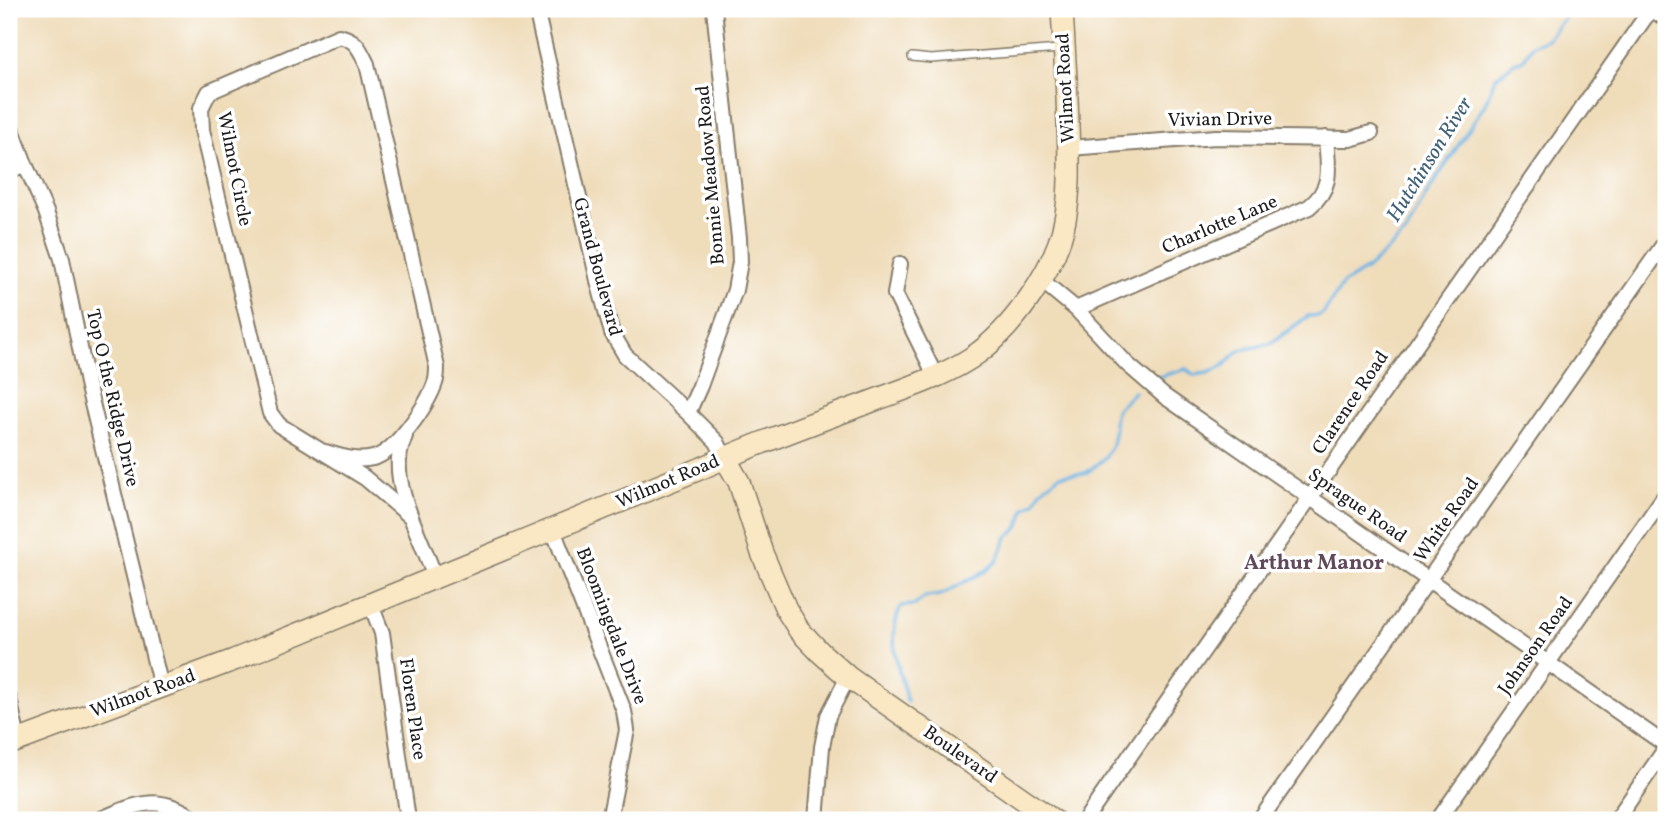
<svg xmlns="http://www.w3.org/2000/svg" width="1675" height="829" font-family="Vollkorn,serif">
<rect width="100%" height="100%" fill="#fff"/>
<filter id="ink" filterUnits="userSpaceOnUse"><feTurbulence type="fractalNoise" baseFrequency=".0143" numOctaves="2"/><feDisplacementMap in="SourceGraphic" scale="14" xChannelSelector="R" yChannelSelector="G"/><feConvolveMatrix kernelMatrix="1 2 1 2 8 2 1 2 1" color-interpolation-filters="sRGB"/></filter>
<filter id="wash" filterUnits="userSpaceOnUse"><feTurbulence type="fractalNoise" baseFrequency=".00686" numOctaves="4" result="noise"/><feDisplacementMap in="SourceGraphic" scale="28" xChannelSelector="R" yChannelSelector="G"/><feGaussianBlur stdDeviation="1.57" result="paint"/><feColorMatrix in="noise" values="0 0 0 0 0 0 0 0 0 0 0 0 0 0 0 0 0 1.4 0 .05"/><feComposite in="paint" operator="in"/></filter>
<g filter="url(#wash)">
<rect width="100%" height="100%" fill="#efdcb9"/>
<g fill="none" stroke-linecap="round" stroke-linejoin="round">
<path stroke="#6cb2e2" stroke-width="3.5" d="M1158,377L1186,369L1194,375L1208,373L1223,366L1240,350L1270,344L1308,316H1318L1323,314L1343,284L1367,269L1406,233L1426,195L1485,104L1495,78L1514,63L1522,61L1533,45L1547,39L1565,17L1568,9
M907,701C899,669 886,638 901,606L915,605L925,597L941,595L987,570L997,561L1007,537C1019,531 1022,520 1025,508L1035,502L1041,490L1060,475L1086,473L1104,459L1112,445L1115,428L1114,422L1116,410L1134,392"/>
</g>
</g>
<g filter="url(#ink)">
<g fill="none" stroke-linecap="round" stroke-linejoin="round">
<defs>
<path id="lane" d="M912,57L931,59L1060,49"/>
<path id="street" d="M536,9L599,285L612,333L625,355L688,413L717,442L725,458
M1651,9L1666,19
M9,122L25,164L46,212L62,259L87,383L161,687
M1069,148L1216,137L1350,139L1371,133
M9,171L25,164
M900,264L895,294L936,377
M1041,280L1076,309L1127,364L1164,396L1666,745
M1076,309L1309,207C1334,187 1328,167 1326,138
M688,413L700,386L735,290L740,262L739,238L714,9
M405,436C403,441 401,447 400,452C392,490 424,542 435,578
M325,452C342,457 356,462 373,458C395,453 428,404 435,383C437,378 437,373 437,367L367,64C359,48 357,40 339,36L209,92L201,108L202,130L270,413L279,425L365,478L411,517
M553,530L624,711L627,730L609,820
M371,605L382,633L408,820
M9,698L18,740
M99,820C138,803 159,793 197,820
M816,820L822,747L828,716L848,677
M1085,820C1274,550 1461,279 1651,9
M1260,820L1666,241
M1438,820L1666,494
M1616,820L1666,748"/>
<path id="secondary" d="M725,458L739,482L762,553L786,609L799,630L820,652L848,677L1053,820
M9,744L234,660L702,468C757,443 813,423 870,402C904,389 940,378 971,358C1011,332 1057,267 1065,220C1071,189 1069,157 1068,125C1067,86 1064,48 1062,9"/>
</defs>
<use href="#lane" stroke="#867c6a" stroke-width="10"/>
<use href="#street" stroke="#867c6a" stroke-width="18"/>
<use href="#secondary" stroke="#867c6a" stroke-width="24"/>
<use href="#lane" stroke="#fff" stroke-width="7"/>
<use href="#street" stroke="#fff" stroke-width="14"/>
<use href="#secondary" stroke="#fae7c3" stroke-width="21"/>
</g>
</g>
<g text-anchor="middle" dominant-baseline="central" stroke-width="7" stroke-linejoin="round" paint-order="stroke">
<g font-size="19" fill="#1c1c1c" stroke="#fff">
<text transform="translate(1066 88) rotate(-93)">Wilmot Road</text>
<text transform="translate(1220 120) rotate(-1)">Vivian Drive</text>
<text transform="translate(234 169) rotate(79)">Wilmot Circle</text>
<text transform="translate(711 175) rotate(-95)">Bonnie Meadow Road</text>
<text transform="translate(1220 225) rotate(-23)">Charlotte Lane</text>
<text transform="translate(597 267) rotate(75)">Grand Boulevard</text>
<text transform="translate(112 398) rotate(77)">Top O the Ridge Drive</text>
<text transform="translate(1351 403) rotate(-56)">Clarence Road</text>
<text transform="translate(668 482) rotate(-23)">Wilmot Road</text>
<text transform="translate(1357 506) rotate(35)">Sprague Road</text>
<text transform="translate(1447 520) rotate(-55)">White Road</text>
<text transform="translate(611 626) rotate(69)">Bloomingdale Drive</text>
<text transform="translate(1536 646) rotate(-55)">Johnson Road</text>
<text transform="translate(143 694) rotate(-20)">Wilmot Road</text>
<text transform="translate(412 709) rotate(82)">Floren Place</text>
<text transform="translate(960 755) rotate(35)">Boulevard</text>
</g>
<g font-size="21" font-style="italic" fill="#406075" stroke="#fff">
<text transform="translate(1430 160) rotate(-58)">Hutchinson River</text>
</g>
<g font-size="21" font-weight="bold" fill="#5f495b" stroke="#fff">
<text x="1314" y="563">Arthur Manor</text>
</g>
</g>
<rect width="1675" height="829" fill="none" stroke="#fff" stroke-width="35"/>
</svg>
